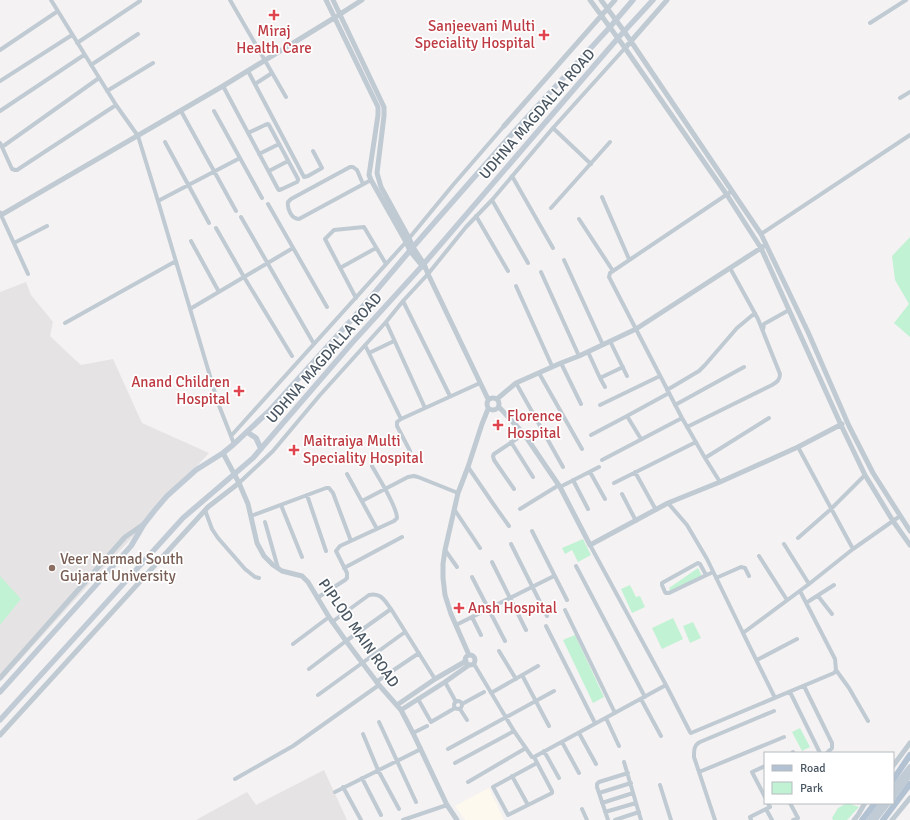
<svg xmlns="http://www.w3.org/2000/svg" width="910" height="820" font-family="Signika,sans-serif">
<rect width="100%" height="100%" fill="#f5f2f3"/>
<path fill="#fdf9ee" d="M489,788L504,820H465L455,806Z"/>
<path fill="#e6e3e4" d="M26,282L31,295L53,322L50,336L71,356L81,365L113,359L142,423L209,453L0,682V292Z
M324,770L347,820H196L247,792L256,805Z"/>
<path fill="#c1f2d3" d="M910,237V337L894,323L909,304L895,280L892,256Z
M583,539L591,555L578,562L572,550L565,554L562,548Z
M698,568L702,576L671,594L669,588Z
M0,576L21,599L0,625Z
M630,585L636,597L640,596L645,607L632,613L621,589Z
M673,618L683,639L662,649L652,628Z
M693,622L701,638L690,643L683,626Z
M575,635L604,697L593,703L563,640Z
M800,728L810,747L802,751L792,732Z
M847,803L859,807L847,820H833L832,818L838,808Z"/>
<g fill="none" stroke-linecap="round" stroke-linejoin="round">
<path stroke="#c0cad2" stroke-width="4" d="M51,0L116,105L138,136L158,201L218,403L231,436
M230,0L286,97
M870,23L906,0
M77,43L140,1
M0,50L58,11
M91,65L138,34
M248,71L304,177L308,176L322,168L313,151
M0,81L72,35
M255,84L272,73
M223,86L278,189L279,190L282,189L297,182L298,180V179L269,125L268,124L265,125L248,133
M107,91L153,63
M900,98L910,92
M0,111L84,55
M181,111L236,211
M214,111L262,198
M553,128L591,164
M165,142L209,223
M0,143L2,147L99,78
M2,147L12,169L15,170H17L116,105
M259,154L279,144
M269,171L288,161
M512,176L553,248
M363,184L357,170L353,167H350L291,199L288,202C287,208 291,219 299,219L371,180
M602,197L629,259
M492,200L528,263
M158,201L240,158
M268,204L327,307
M551,208L610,142
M1,215L28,274
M476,216L508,271
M241,217L314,344
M579,219L613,271
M216,228L244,277L292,356
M761,234L910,135
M191,241L219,292
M14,243L47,226
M564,260L603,345
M340,268L376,248
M541,272L579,356
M516,286L552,366
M356,298L325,239L334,230L364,227L386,264
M403,301L450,396
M190,309L293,248
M386,322L425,408
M65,323L176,261
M763,330L764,324L789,310
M610,341L627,376
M365,345L401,419
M588,352L600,378L623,367
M369,353L394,341
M561,363L581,404
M539,373L582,449
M600,378L605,387
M516,383L563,467
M667,390L699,371L705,365L737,328L755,313
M600,405L660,376
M675,405L744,367
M627,416L641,439
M687,427L772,385C777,382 780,380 780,374L758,319L730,268
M591,435L627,416L669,393
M511,442L533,477
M234,444L231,436L406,242L453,185L504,126
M798,447L853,549
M410,451L397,426V422L401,419L480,383
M705,458L769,418
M602,460L682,418
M468,467L494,505L509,526
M590,472L605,499
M635,472L656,510
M347,474L377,529
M573,480L588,509
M720,482L705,458L682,418L609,277L610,273L613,271L732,191
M239,483L273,451L320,395L386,322L403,301L428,274L466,227L492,200L553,128L625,48
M614,483L696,442
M560,487L599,467
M514,489L494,460L493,456L494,454L524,434
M622,494L636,521
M307,495L326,551
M362,501L408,477L414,476L418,477L458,493
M668,503L687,525L707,559L743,633
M281,505L302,557
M454,509L480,548
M520,509L559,485
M205,510L212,529L218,538L245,569L255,577L259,578
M251,516L326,488H329L333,493L351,541
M265,522L278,568
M532,531L567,600
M798,538L831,509L865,475
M511,544L547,616
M784,544L809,584
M590,545L666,685L690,732L691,733L834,673L836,670L835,659L800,591
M445,550L457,567
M759,556L787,600
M492,562L526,630
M576,566L645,697
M344,568L402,537
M706,575L700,564L698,563L662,583V585L665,592L666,593H669L713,572
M472,577L505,641
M716,578L741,567L745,568L749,576
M818,596L832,614
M317,598L345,580L347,578V573L336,551L340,546L394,521L397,518C397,506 378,477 372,466
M806,603L834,585
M565,610L615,713
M472,617L481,635
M332,622L369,595C381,592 385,601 391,609L435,679
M456,625L554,576
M546,626L595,723
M293,644L329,617
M499,651L516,679
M757,660L797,639
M474,664L514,731L532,757H534L666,685
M309,669L346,641L391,609
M836,670L849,688L868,721
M522,675L549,726
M376,682L419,653
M445,682L456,702
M804,686L832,743V748L827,753
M790,692L820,753
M491,693L538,666
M318,695L405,632
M775,698L743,633L809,584L853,549L900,516
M418,699L431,722L455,708
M641,699L661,736
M454 705a4 4 0 1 1 8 0a4 4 0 1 1-8 0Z
M462,704L484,692
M460,709L467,720
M606,718L619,746
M379,722L416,802
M413,733L427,726
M579,733L596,764
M363,734L378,770L399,809
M562,742L579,773
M448,749L554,691
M544,751L559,778
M792,753L793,752
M534,757L552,791V793L508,815L493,787L537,763
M624,762L641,820
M455,763L514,731
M765,766L752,772L765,797
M699,772L784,737
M512,776L528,805
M362,778L381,815
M235,779L293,746L379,685
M468,782L526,748
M660,785L671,820
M343,787L361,820
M335,792L421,749
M599,793L631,783
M602,803L633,793
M790,803L798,818L793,820
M582,809L587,820
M766,809L772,820
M605,812L636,803
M403,820L447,805
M608,820L597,787V784L599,782L628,773
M615,820L639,812
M715,820L694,757C694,750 694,745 700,742L774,711
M751,820L750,817L770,807L768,803"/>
<path stroke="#c0cad2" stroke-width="5" d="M326,0L378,107V115L369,175L371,180L406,242L410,251L423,267
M333,0L384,107V116L377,173L381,187L409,238L413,247L424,264L428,274L488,399
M590,0L625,48L727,195L761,248L841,425L865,475L893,521L910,545
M601,0L624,31L761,234L808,332L849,426L873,473L910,531
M625,48L667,0
M504,126L615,0
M0,213L1,215L223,86L334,18L362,0
M487 404a6 6 0 1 1 12 0a6 6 0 1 1-12 0Z
M497,399L516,383L561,363L579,356L636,329L764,246
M499,407L524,434L560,487L590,545L668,503L720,482L798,447L842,424
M223,453L239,483L248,504L257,543L264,556L273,565L282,571L302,576L308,582L329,617L346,641L379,685L401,710L413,733L447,805L457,820
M465 660a5 5 0 1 1 10 0a5 5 0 1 1-10 0Z
M469,655L451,614L445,595L443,578V564L445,550L458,493L468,467L482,424L488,409
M0,678L125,537L144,524
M397,705L435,679L466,661
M401,710L445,682L469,665
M0,735L208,507L239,483
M893,766L910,743
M854,820L858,815L865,803
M892,820L910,798"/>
<path stroke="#c0cbd6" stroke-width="5.5" d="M247,432L256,438L261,449
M0,692L131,546L144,524L155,510L167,496L196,470L223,453L234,444L269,411L354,317L413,247L512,134L610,27L633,0
M0,720L183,518L253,458L352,343L422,266L618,38L653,0
M893,789L910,767
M893,797L910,775
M869,820L882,803
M875,820L888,803"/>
<path stroke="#b2c2d2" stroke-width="6" d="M893,780L910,755
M862,820L875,803
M883,820L910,784"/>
</g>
<g fill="#e0444e" stroke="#fff" stroke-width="1.5">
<path d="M272 9h4v4h4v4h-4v4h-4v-4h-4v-4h4z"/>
<path d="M542 29h4v4h4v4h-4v4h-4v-4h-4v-4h4z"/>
<path d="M237 385h4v4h4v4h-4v4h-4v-4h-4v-4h4z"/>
<path d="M496 419h4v4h4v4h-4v4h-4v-4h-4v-4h4z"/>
<path d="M292 444h4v4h4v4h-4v4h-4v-4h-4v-4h4z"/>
<path d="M457 602h4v4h4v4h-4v4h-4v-4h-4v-4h4z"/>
</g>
<circle fill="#8d6e63" stroke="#fff" stroke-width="1.5" cx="52" cy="568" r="4"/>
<g text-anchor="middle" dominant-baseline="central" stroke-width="3.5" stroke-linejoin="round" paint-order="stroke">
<g font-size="15" fill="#be3a42" stroke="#fff" text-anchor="start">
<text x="535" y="26" text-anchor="end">Sanjeevani Multi<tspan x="535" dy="17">Speciality Hospital</tspan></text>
<text x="274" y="31" text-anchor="middle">Miraj<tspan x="274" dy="17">Health Care</tspan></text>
<text x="230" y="382" text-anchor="end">Anand Children<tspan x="230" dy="17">Hospital</tspan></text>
<text x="507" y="416">Florence<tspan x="507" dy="17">Hospital</tspan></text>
<text x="303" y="441">Maitraiya Multi<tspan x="303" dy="17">Speciality Hospital</tspan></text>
<text x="468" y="608">Ansh Hospital</text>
</g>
<g font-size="15" fill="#495661" stroke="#fff">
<text transform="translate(537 114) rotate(-49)">UDHNA MAGDALLA ROAD</text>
<text transform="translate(324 358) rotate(-49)">UDHNA MAGDALLA ROAD</text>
<text transform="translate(359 633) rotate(55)">PIPLOD MAIN ROAD</text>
</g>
<g font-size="15" fill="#785e54" stroke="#fff" text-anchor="start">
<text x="60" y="559">Veer Narmad South<tspan x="60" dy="17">Gujarat University</tspan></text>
</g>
</g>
<rect x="764" y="752" width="130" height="52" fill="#ffffff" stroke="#b6bbc0"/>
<rect x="772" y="765" width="20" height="6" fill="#b2c2d2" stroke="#b6bbc0"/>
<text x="800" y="772" font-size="12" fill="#495661">Road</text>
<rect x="772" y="782" width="20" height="12" fill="#c1f2d3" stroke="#b6bbc0"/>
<text x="800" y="792" font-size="12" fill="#495661">Park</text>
</svg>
